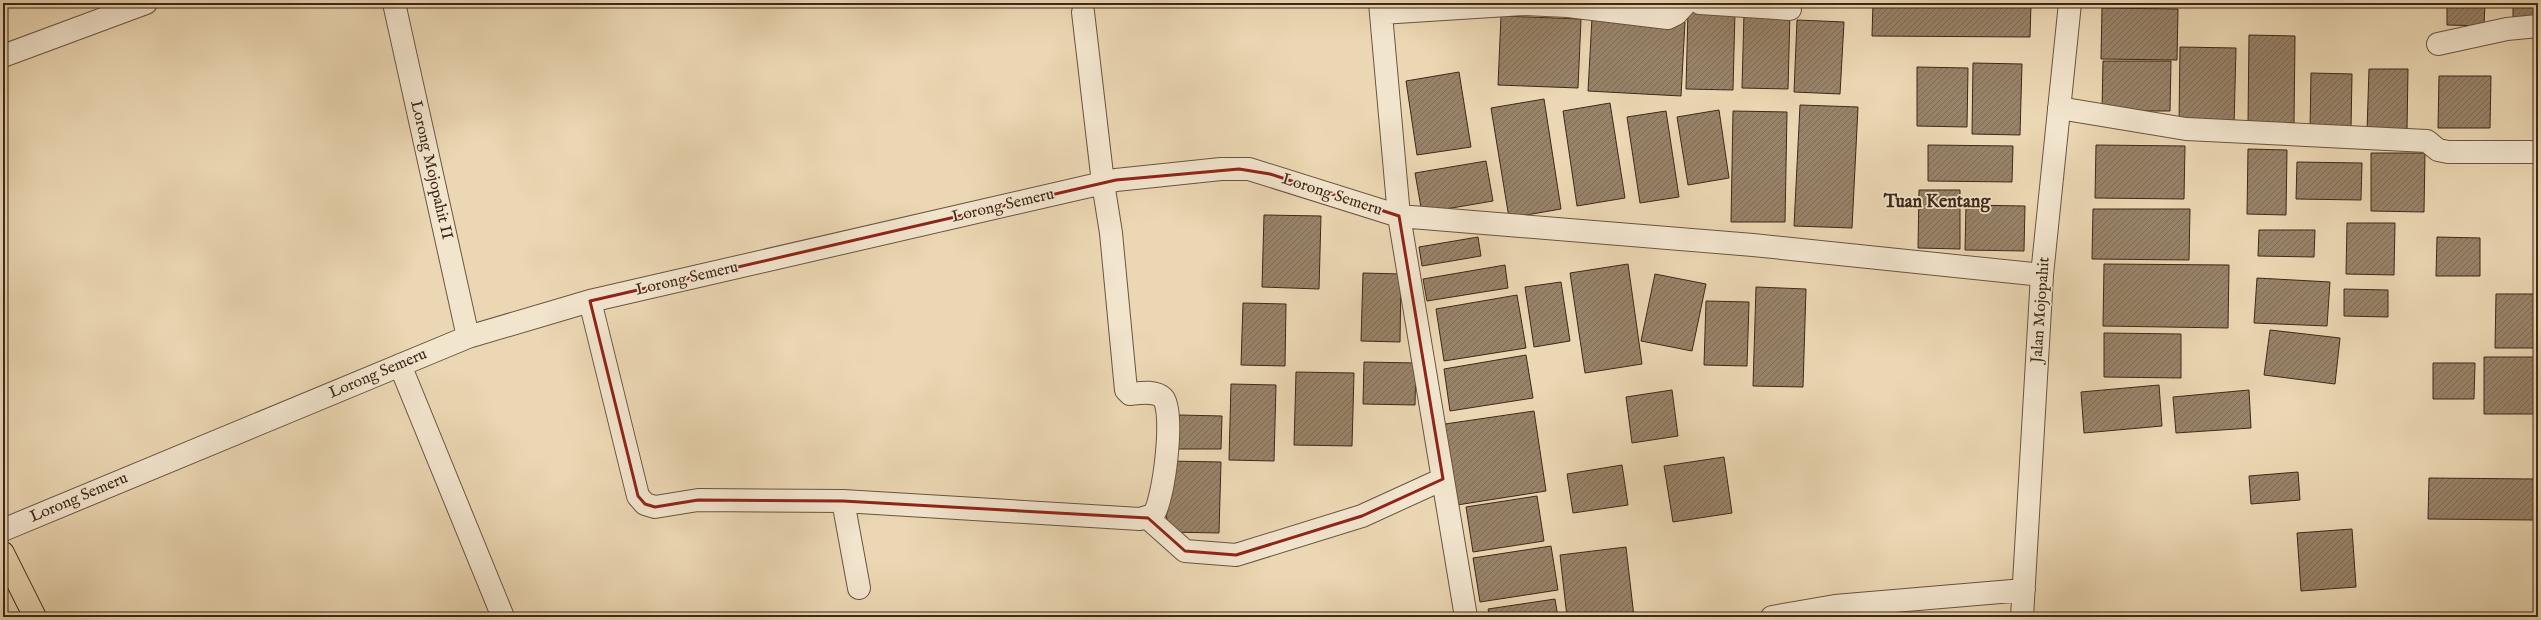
<svg xmlns="http://www.w3.org/2000/svg" width="2541" height="620" font-family="'IM FELL English',serif">
<defs>
<pattern id="building-hatch" width="6" height="6" patternUnits="userSpaceOnUse"><rect width="6" height="6" fill="#988369"/><path d="M-1 1l2-2M0 6l6-6M5 7l2-2" fill="none" stroke="#7d6b55"/></pattern>
</defs>
<rect width="100%" height="100%" fill="#ebd7b3"/>
<filter id="stains"><feTurbulence type="fractalNoise" baseFrequency=".005" numOctaves="4"/><feColorMatrix values="0 0 0 0 .2 0 0 0 0 .09 0 0 0 0 .02 0 0 0 .5 -.17"/></filter>
<radialGradient id="worn" r=".72"><stop offset=".6" stop-color="#630" stop-opacity="0"/><stop offset="1" stop-color="#630" stop-opacity=".3"/></radialGradient>
<path fill="url(#building-hatch)" stroke="#3f2818" d="M1873,3H2031L2030,37L1872,36Z
M2267,3H2311V7L2267,6Z
M2447,3H2485L2484,26L2447,25Z
M2513,3H2538V23L2513,22Z
M2102,8L2178,9L2177,60L2101,59Z
M1688,10L1735,11L1733,90L1686,89Z
M1744,12H1790L1788,89L1742,88Z
M1501,16L1581,19L1578,88L1498,85Z
M1592,18L1685,22L1681,96L1588,91Z
M1797,20L1844,22L1840,94L1794,92Z
M2249,35L2295,36L2294,123L2248,122Z
M2180,47L2236,48L2234,127L2179,126Z
M2103,61H2171L2170,111H2102Z
M1973,63L2022,64L2020,135L1972,134Z
M1917,67L1968,68L1967,127L1917,126Z
M2369,69H2408L2407,131H2367Z
M1459,72L1471,147L1417,155L1406,81Z
M2311,73L2352,74L2351,129H2310Z
M2439,76H2491L2490,128H2438Z
M1544,99L1561,209L1509,218L1491,108Z
M1610,103L1625,198L1577,206L1563,111Z
M1800,105L1858,107L1852,228L1794,226Z
M1719,110L1729,178L1688,185L1677,117Z
M1666,111L1679,197L1640,203L1627,117Z
M1733,111L1787,112L1785,222H1731Z
M1928,145L2013,146L2012,182L1928,181Z
M2096,145L2185,146L2184,199L2095,198Z
M2248,149L2287,150L2286,215L2247,214Z
M2371,153H2425L2424,212L2371,211Z
M1486,161L1493,201L1422,213L1415,173Z
M2297,162L2362,163L2361,200L2296,199Z
M1919,190H1960V249L1918,248Z
M1966,205L2025,206L2024,251L1965,250Z
M2093,209H2190L2189,260L2092,259Z
M1264,215L1321,216L1319,289L1262,287Z
M2347,223H2395L2394,275L2346,274Z
M2259,230H2315L2314,257L2258,256Z
M1478,237L1481,256L1422,266L1419,247Z
M2437,237L2480,238V276H2436Z
M1628,264L1642,364L1585,373L1570,273Z
M2104,264L2229,265L2228,328L2103,326Z
M1505,265L1508,288L1427,301L1423,279Z
M1363,273L1401,274L1400,342L1361,341Z
M1655,274L1706,284L1692,351L1641,341Z
M2257,278L2330,282L2327,326L2254,323Z
M1561,282L1570,341L1534,347L1525,287Z
M1756,287L1806,289L1803,387L1753,386Z
M2344,289L2388,290V317L2344,316Z
M2496,294H2538V348H2495Z
M1517,295L1526,348L1444,361L1436,309Z
M1706,301L1749,302L1747,366L1704,365Z
M1243,303L1286,304L1285,366L1241,365Z
M2270,330L2340,338L2335,384L2264,375Z
M2104,333L2181,334V378L2104,377Z
M1526,355L1533,398L1450,411L1444,369Z
M2484,357H2538V414H2484Z
M1364,362L1416,363L1415,405L1363,404Z
M2433,363H2475L2474,399H2433Z
M1296,372L1354,373L1352,446L1294,445Z
M1231,384L1276,385L1274,461L1229,460Z
M2159,385L2162,426L2084,433L2081,392Z
M1672,390L1678,436L1632,443L1626,397Z
M2249,390L2251,428L2176,433L2173,397Z
M1534,411L1546,491L1457,505L1445,424Z
M1179,415L1222,416L1221,449H1178Z
M1724,457L1732,513L1673,522L1664,466Z
M1169,461L1221,462L1219,533L1166,532Z
M1622,465L1628,505L1573,513L1567,474Z
M2298,472L2300,500L2251,504L2249,476Z
M2429,478L2535,479L2534,520L2428,519Z
M1537,496L1544,541L1473,552L1466,507Z
M2352,529L2356,587L2301,591L2297,533Z
M1551,546L1558,590L1480,602L1473,558Z
M1626,547L1634,617H1567L1560,555Z
M1555,599L1558,617H1490L1488,609Z"/>
<g fill="none" stroke-linecap="round" stroke-linejoin="round">
<defs>
<path id="minor" d="M394,3L468,337
M1380,3L1399,216L1466,617
M1700,3L1790,9
M1381,13L1523,4L1568,6L1668,18L1676,14L1686,3
M2438,44L2507,29L2538,26
M3,56L146,3
M2059,108L2186,129L2427,141L2438,150L2448,152H2538
M590,301L638,496L645,504L655,507L698,500L843,501L1140,519L1153,515C1164,502 1175,410 1163,398C1155,390 1140,393 1130,394L1126,390L1111,233L1103,183L1083,12
M400,365L503,617
M843,501L859,588
M1148,518L1185,551L1236,555L1362,516L1443,479
M3,530L468,337L590,301L1116,180L1221,169H1249L1399,216L1753,245L2042,275
M1772,617L1835,606L2024,590
M2022,617L2042,275L2070,3"/>
<path id="trunk" d="M3,553L35,617"/>
</defs>
<use href="#minor" stroke="#6a543f" stroke-width="24"/>
<use href="#trunk" stroke="#3f2818" stroke-width="24"/>
<use href="#minor" stroke="#f2e5ce" stroke-width="22"/>
<use href="#trunk" stroke="#ebd7b3" stroke-width="22"/>
</g>
<path fill="none" stroke="#8f2418" stroke-width="3" stroke-linejoin="round" d="M1239,169L1270,174L1399,216L1443,479L1362,516L1236,555L1185,551L1148,518L843,501L698,500L655,507L645,504L638,496L590,301L1116,180Z"/>
<g text-anchor="middle" dominant-baseline="central" stroke-width="3.5" stroke-linejoin="round" paint-order="stroke">
<g font-size="16" fill="#3f2818" stroke="#f2e5ce">
<text transform="translate(431 170) rotate(77)">Lorong Mojopahit II</text>
<text transform="translate(1332 195) rotate(18)">Lorong Semeru</text>
<text transform="translate(1003 206) rotate(-13)">Lorong Semeru</text>
<text transform="translate(687 279) rotate(-13)">Lorong Semeru</text>
<text transform="translate(2041 310) rotate(-86)">Jalan Mojopahit</text>
<text transform="translate(378 374) rotate(-23)">Lorong Semeru</text>
<text transform="translate(79 498) rotate(-23)">Lorong Semeru</text>
</g>
<g font-size="18" font-weight="bold" fill="#3f2818" stroke="#f2e5ce">
<text x="1937" y="202">Tuan Kentang</text>
</g>
</g>
<rect width="2541" height="620" fill="none" stroke="#ebd7b3" stroke-width="16"/>
<rect x="4" y="4" width="2533" height="612" fill="none" stroke="#3f2818" stroke-width="2"/>
<rect x="8" y="8" width="2525" height="604" fill="none" stroke="#3f2818"/>
<rect width="100%" height="100%" filter="url(#stains)"/>
<rect width="100%" height="100%" fill="url(#worn)"/>
</svg>
